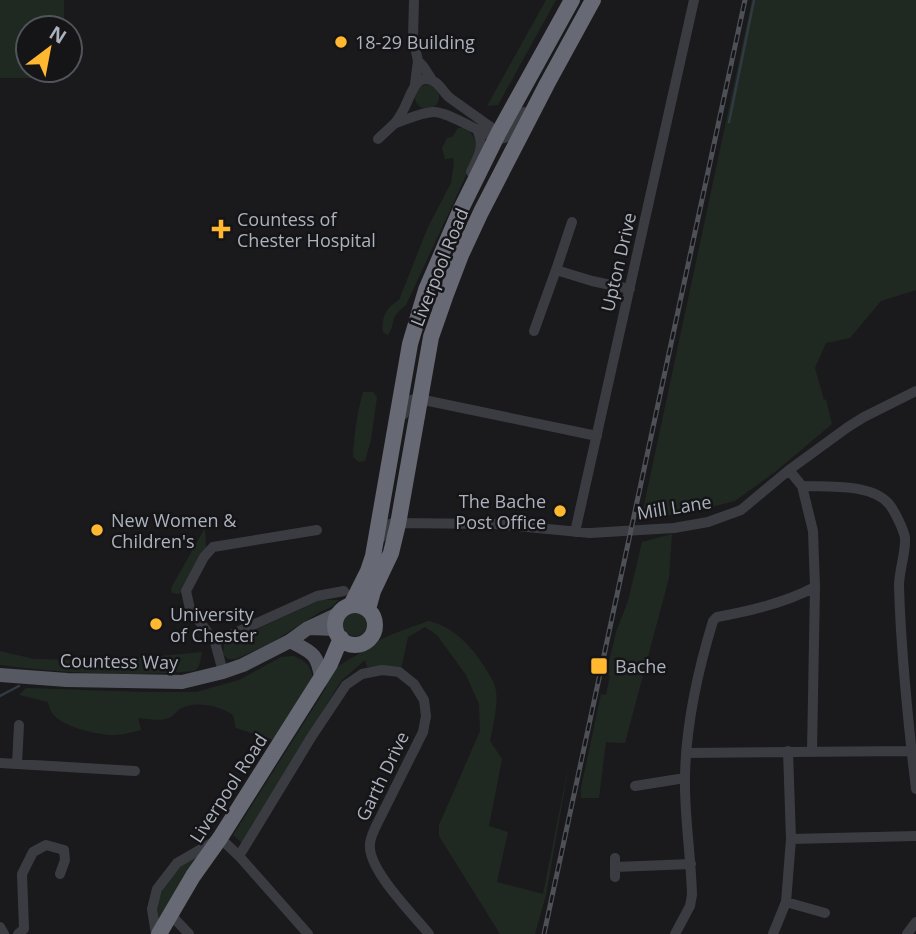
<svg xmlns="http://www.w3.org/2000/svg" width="916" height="934" font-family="'Open Sans',sans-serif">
<rect width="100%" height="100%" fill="#1a1a1d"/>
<path fill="#202921" d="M0,0H64V28H28V70H65L59,78H0Z
M546,0H556L498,105L487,106Z
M752,0H916V290L881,301L850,338L826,343L815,368L824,400L826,399L832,424L775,472L735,501L691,512L641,519Z
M415 97a12 12 0 1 1 24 0a12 12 0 1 1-24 0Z
M458,128H466C474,135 476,141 477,152L406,305C388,319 397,321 388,335L383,332C381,317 386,308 399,300L428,227L451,183L454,163L453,158L445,159L442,148L447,138L452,137Z
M363,392H373L377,397L371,440L365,461L359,462L353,457C354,435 357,413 363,392Z
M205,528L206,548L182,592L178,594L172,593L171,588Z
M672,534L669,578L625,743L606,742L599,798H581V788L601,694L606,695L610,676L606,674L616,632L628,601L642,542Z
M321,600H339L331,607L320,612L271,643L236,659H228L223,654L224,644Z
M343 624a12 12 0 1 1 24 0a12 12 0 1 1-24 0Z
M429,621C455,628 470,645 484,666C488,673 495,682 496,691C498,707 493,725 490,741L502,759L489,826L508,832L497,882L543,894L570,759L546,895L535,934H500L439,836V825L480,731L479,704L466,675L437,635L425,627L408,637L401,669L384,666L367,667L365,660L341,681L242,843L233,835L326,688L325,679C336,666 343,663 357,655C364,651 369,646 376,642C393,633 411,627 429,621Z
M0,651L34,659L109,661L202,652L199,666L195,671C130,677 65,673 0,665Z
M294,656C306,661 311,666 313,679L276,741L236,728L233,715C219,706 196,700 180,709C178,710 173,716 171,717C161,722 148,719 138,718L141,730C132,732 123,735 114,735C97,735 62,727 52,713C50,710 49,706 48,702L19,695L26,688L145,692H196L239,680L281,657Z
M194,857L198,859L160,920L156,919C160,887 166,875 194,857Z"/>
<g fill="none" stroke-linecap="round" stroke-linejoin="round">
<path stroke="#2f3a43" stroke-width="2.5" d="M729,122L754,0
M0,696L19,686"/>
<path stroke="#3b3c42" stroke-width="10" d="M414,0L413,38L418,61
M415,84L418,61L423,66L432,80
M396,123C408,119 420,113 433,112C451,111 491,142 504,138C514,134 519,121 524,112
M378,139C383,134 389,129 394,124C400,118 405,107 408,100C413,89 418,72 435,82C441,86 444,93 450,98L502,135
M471,172C479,154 485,149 477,129
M556,270L572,222
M534,331L556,270L592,281L630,289
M404,414C406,404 408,398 419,399L597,436
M789,470L802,486L813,531L815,587L812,751
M802,486C827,487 871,483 889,504C894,510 904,530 905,538C906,553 899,570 899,586C901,653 908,722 916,789
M575,532L694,0
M381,538L387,525L393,523L495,524L590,533L674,528L708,522L741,510L789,470L848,427L864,417L916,391
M215,642L317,596L344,591
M223,672L215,642L190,609L186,591L204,557L213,547L317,530
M686,753L911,751
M0,763L135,771
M17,764L19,725
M635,786L685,778
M791,839L916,836
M239,856L312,736L346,685L362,674L382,670L399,672L414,684L424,700L426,716L423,732L375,828C373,833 370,839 370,844C367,869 413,914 429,934
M615,858V877
M615,867L691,864
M786,902L825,913
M170,914L189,934
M0,927L4,934
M18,934L24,929L22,874L33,852L46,845L64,850L65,860L60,874
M156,934L152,909L157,889L177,863L220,838L239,856L308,934
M675,934L690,906L692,895C691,855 684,815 685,776C686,724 698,670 713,621L717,617C751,611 785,603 815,587
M773,934L786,902L791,839L788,751
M907,934L916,922"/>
<path stroke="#575962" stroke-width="14" d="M309,628L336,629
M290,641C311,652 318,653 321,678
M0,675L67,680L182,682L223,672L243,665L290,641L308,628L338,614"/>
<path stroke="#676a74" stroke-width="16" d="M351,605L368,571L373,556L410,344L426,290L460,211L499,132L572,0
M335 625a20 20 0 1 1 40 0a20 20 0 1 1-40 0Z
M368,609L373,591L391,553L398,524L431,337L445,297L461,255L481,212L547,84L593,0
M159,934L193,876L220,838L330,664L341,638"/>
<defs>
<path id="rail" d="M544,934L745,0"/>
</defs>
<use href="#rail" stroke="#4e5058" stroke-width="5"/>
<use href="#rail" stroke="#151518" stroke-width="2.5" stroke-dasharray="8" stroke-linecap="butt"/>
</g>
<g fill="#ffb830" stroke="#151518" stroke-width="2.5">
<circle cx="341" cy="42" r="7"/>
<path d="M217.5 218.5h7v7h7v7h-7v7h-7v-7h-7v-7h7z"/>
<circle cx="560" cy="511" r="7"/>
<circle cx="97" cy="530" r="7"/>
<circle cx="156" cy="624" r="7"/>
<rect x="590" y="657" width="18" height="18" rx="3.5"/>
</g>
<g text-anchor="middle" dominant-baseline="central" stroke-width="5" stroke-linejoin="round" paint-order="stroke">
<g font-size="18" fill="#acb2bd" stroke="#151518" text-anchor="start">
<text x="355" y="42">18-29 Building</text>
<text x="237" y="219">Countess of<tspan x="237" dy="21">Chester Hospital</tspan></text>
<text x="546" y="501" text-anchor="end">The Bache<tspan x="546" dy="21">Post Office</tspan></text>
<text x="111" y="520">New Women &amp;<tspan x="111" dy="21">Children's</tspan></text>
<text x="170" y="614">University<tspan x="170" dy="21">of Chester</tspan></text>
<text x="615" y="666">Bache</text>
</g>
<g font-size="18" fill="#acb2bd" stroke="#151518">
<text transform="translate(618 262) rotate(-77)">Upton Drive</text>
<text transform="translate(439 267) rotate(-68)">Liverpool Road</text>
<text transform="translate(674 507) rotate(-9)">Mill Lane</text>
<text transform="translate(119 661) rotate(1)">Countess Way</text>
<text transform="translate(382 776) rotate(-64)">Garth Drive</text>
<text transform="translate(228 788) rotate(-57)">Liverpool Road</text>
</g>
</g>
<g transform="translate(49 49) rotate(32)"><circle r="33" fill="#151518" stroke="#51545a" stroke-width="2"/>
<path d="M0-5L12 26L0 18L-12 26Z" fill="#ffb830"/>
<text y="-10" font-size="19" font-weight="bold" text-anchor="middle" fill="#acb2bd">N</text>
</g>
</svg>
